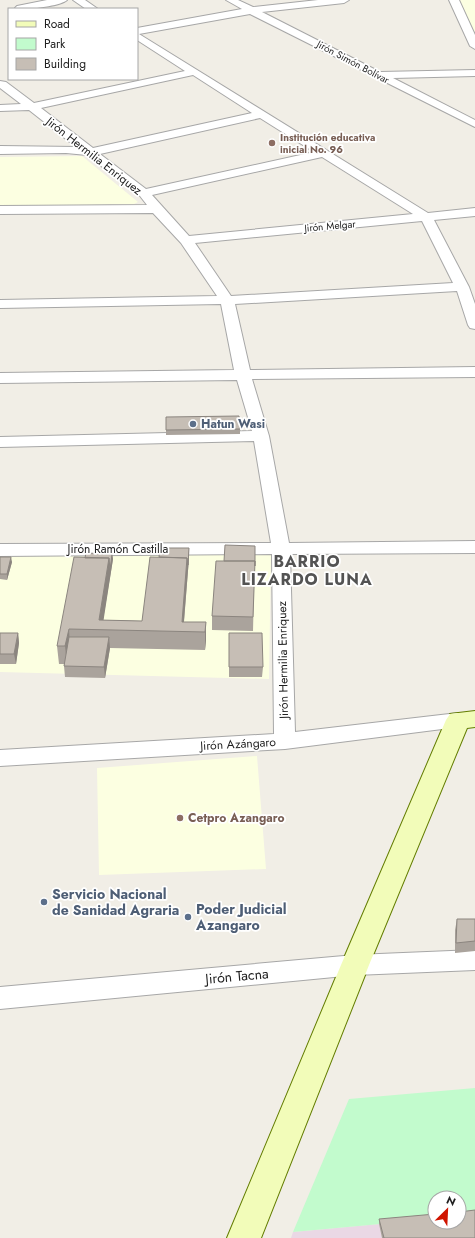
<svg xmlns="http://www.w3.org/2000/svg" width="475" height="1238" font-family="Jost,sans-serif">
<rect width="100%" height="100%" fill="#f1eee6"/>
<path fill="#ead8e5" d="M379,1224L382,1238H291L293,1232Z"/>
<path fill="#fcffe1" d="M459,0H475V33Z
M82,156L138,202L134,204L0,207V157Z
M271,552L269,679L0,672V556Z
M257,756L266,869L99,875L97,768Z"/>
<path fill="#c2fbcd" d="M475,1088V1215L459,1217V1198H435V1219L293,1232L349,1099Z"/>
<g fill="none" stroke-linecap="round" stroke-linejoin="round">
<defs>
<path id="street" d="M47,0H67C61,6 23,11 15,8L17,6Z
M73,0H85L98,9H86Z
M226,0H238L253,7L318,0H349L344,3L262,12L380,72L475,70V76L393,78L475,120V127L250,14L139,34L428,213L475,208V216L434,220L469,287L475,304V329L470,328L468,325L457,291L235,304L250,370L475,367V377L252,379L269,436L289,543L475,541V553L290,554L295,732L458,713L465,715L468,720L465,725L458,727L285,749L0,766V750L274,734L272,554L0,556V544L271,543L254,441L0,447V437L252,431L237,380L0,383V373L234,370L221,304L0,308V300L217,296L181,243L153,213L0,214V206L147,205L140,196L87,155L66,153L0,154V146L76,147L29,110L0,111V105L21,104L0,88V81L6,82L34,103L185,71L137,40V28L242,9ZM193,75L252,113L93,148L41,108ZM260,118L314,152L146,189L100,154ZM322,157L413,214L189,236L152,195ZM422,221L453,283L231,296L195,243Z
M449,0H459L475,35V49L470,46Z
M475,950V970L355,975L0,1009V987L355,955Z"/>
<path id="secondary" d="M475,711V727L467,728L369,965L261,1238H227L341,965L446,720L450,714Z"/>
</defs>
<use href="#street" stroke="#a7a7a7" stroke-width="2"/>
<use href="#secondary" stroke="#637d01" stroke-width="2"/>
<use href="#street" fill="#fff" fill-rule="evenodd"/>
<use href="#secondary" fill="#f2fcb9" fill-rule="evenodd"/>
</g>
<path fill="#aaa39c" d="M166,417L240,429V434L166,435Z
M255,546L253,631L212,630V616L224,561Z
M189,548V558L184,622H206V640L205,650L110,648L105,678L65,677L64,666V664H59L57,646L85,558L112,554L113,559L103,620L142,621L159,557Z
M0,557L12,562L7,580L0,579Z
M0,633H18L19,643L16,664H0Z
M229,633L263,667L262,677H229Z
M457,919H475V951L455,953V930Z
M379,1219L475,1238H382L379,1224Z"/>
<path fill="#8b857f" d="M189,548V558L183,632L182,622L187,558Z
M112,554L113,559L102,630L99,620L109,558Z
M11,557L12,562L7,580V574Z
M206,622V640L205,650V632Z
M69,629L70,647L67,664L65,646Z
M18,633L19,643L16,664L14,654Z
M109,637L110,648L105,678L104,667Z"/>
<path fill="#c6beb5" stroke="#8b857f" d="M239,416L240,429L166,430V417Z
M225,545L255,546V566V561H224Z
M160,548H189L188,565L187,558L159,557Z
M86,553L112,554L110,570L109,558H85Z
M0,557H11L7,574H0Z
M74,557L109,558L99,620L142,621L150,557L187,558L182,622H206L205,632L69,629L65,646H57Z
M216,561H255L253,617L212,616Z
M0,633H18L14,654H0Z
M229,633H262L263,667H229Z
M69,637H109L104,667L64,666Z
M457,919H475V941L456,943Z
M475,1210V1238H384L379,1219L435,1214V1222H459V1212Z"/>
<g fill="#8d6e63" stroke="#fff" stroke-width="1.5">
<circle cx="272" cy="143" r="4"/>
<circle cx="180" cy="818" r="4"/>
</g>
<g fill="#5c6f8a" stroke="#fff" stroke-width="1.5">
<circle cx="193" cy="424" r="4"/>
<circle cx="44" cy="902" r="4"/>
<circle cx="188" cy="917" r="4"/>
</g>
<g text-anchor="middle" dominant-baseline="central" stroke-width="3.5" stroke-linejoin="round" paint-order="stroke">
<g font-size="10" fill="#202020" stroke="#fff">
<text transform="translate(353 62) rotate(28)">Jirón Simón Bolívar</text>
<text transform="translate(330 226) rotate(-5)">Jirón Melgar</text>
</g>
<g font-size="10" font-weight="bold" fill="#785e54" stroke="#fff" text-anchor="start">
<text x="280" y="137">Institución educativa<tspan x="280" dy="12">inicial No. 96</tspan></text>
</g>
<g font-size="12" fill="#202020" stroke="#fff">
<text transform="translate(94 156) rotate(38)">Jirón Hermilia Enriquez</text>
<text x="118" y="549">Jirón Ramón Castilla</text>
<text transform="translate(283 660) rotate(-91)">Jirón Hermilia Enriquez</text>
<text transform="translate(238 744) rotate(-3)">Jirón Azángaro</text>
</g>
<g font-size="12" font-weight="bold" fill="#4e5e75" stroke="#fff" text-anchor="start">
<text x="201" y="424">Hatun Wasi</text>
</g>
<g font-size="12" font-weight="bold" fill="#785e54" stroke="#fff" text-anchor="start">
<text x="188" y="818">Cetpro Azangaro</text>
</g>
<g font-size="14" font-weight="bold" fill="#4e5e75" stroke="#fff" text-anchor="start">
<text x="52" y="894">Servicio Nacional<tspan x="52" dy="16">de Sanidad Agraria</tspan></text>
<text x="196" y="909">Poder Judicial<tspan x="196" dy="16">Azangaro</tspan></text>
</g>
<g font-size="14" fill="#202020" stroke="#fff">
<text transform="translate(237 976) rotate(-5)">Jirón Tacna</text>
</g>
<g font-size="16" font-weight="bold" letter-spacing="1" fill="#535353" stroke="#fff">
<text x="307" y="561">BARRIO<tspan x="307" dy="18">LIZARDO LUNA</tspan></text>
</g>
</g>
<rect x="8" y="8" width="130" height="72" fill="#ffffff" stroke="#a6a6a6"/>
<rect x="16" y="21" width="20" height="6" fill="#f2fcb9" stroke="#a6a6a6"/>
<text x="44" y="28" font-size="12" fill="#202020">Road</text>
<rect x="16" y="38" width="20" height="12" fill="#c2fbcd" stroke="#a6a6a6"/>
<text x="44" y="48" font-size="12" fill="#202020">Park</text>
<rect x="16" y="58" width="20" height="12" fill="#c6beb5" stroke="#a6a6a6"/>
<text x="44" y="68" font-size="12" fill="#202020">Building</text>
<g transform="translate(447 1210) rotate(24)"><circle r="19" fill="#ffffff" stroke="#a6a6a6"/>
<path d="M0-3L7 15L0 10L-7 15Z" fill="#d01400"/>
<text y="-6" font-size="11" font-weight="bold" text-anchor="middle" fill="#202020">N</text>
</g>
</svg>
